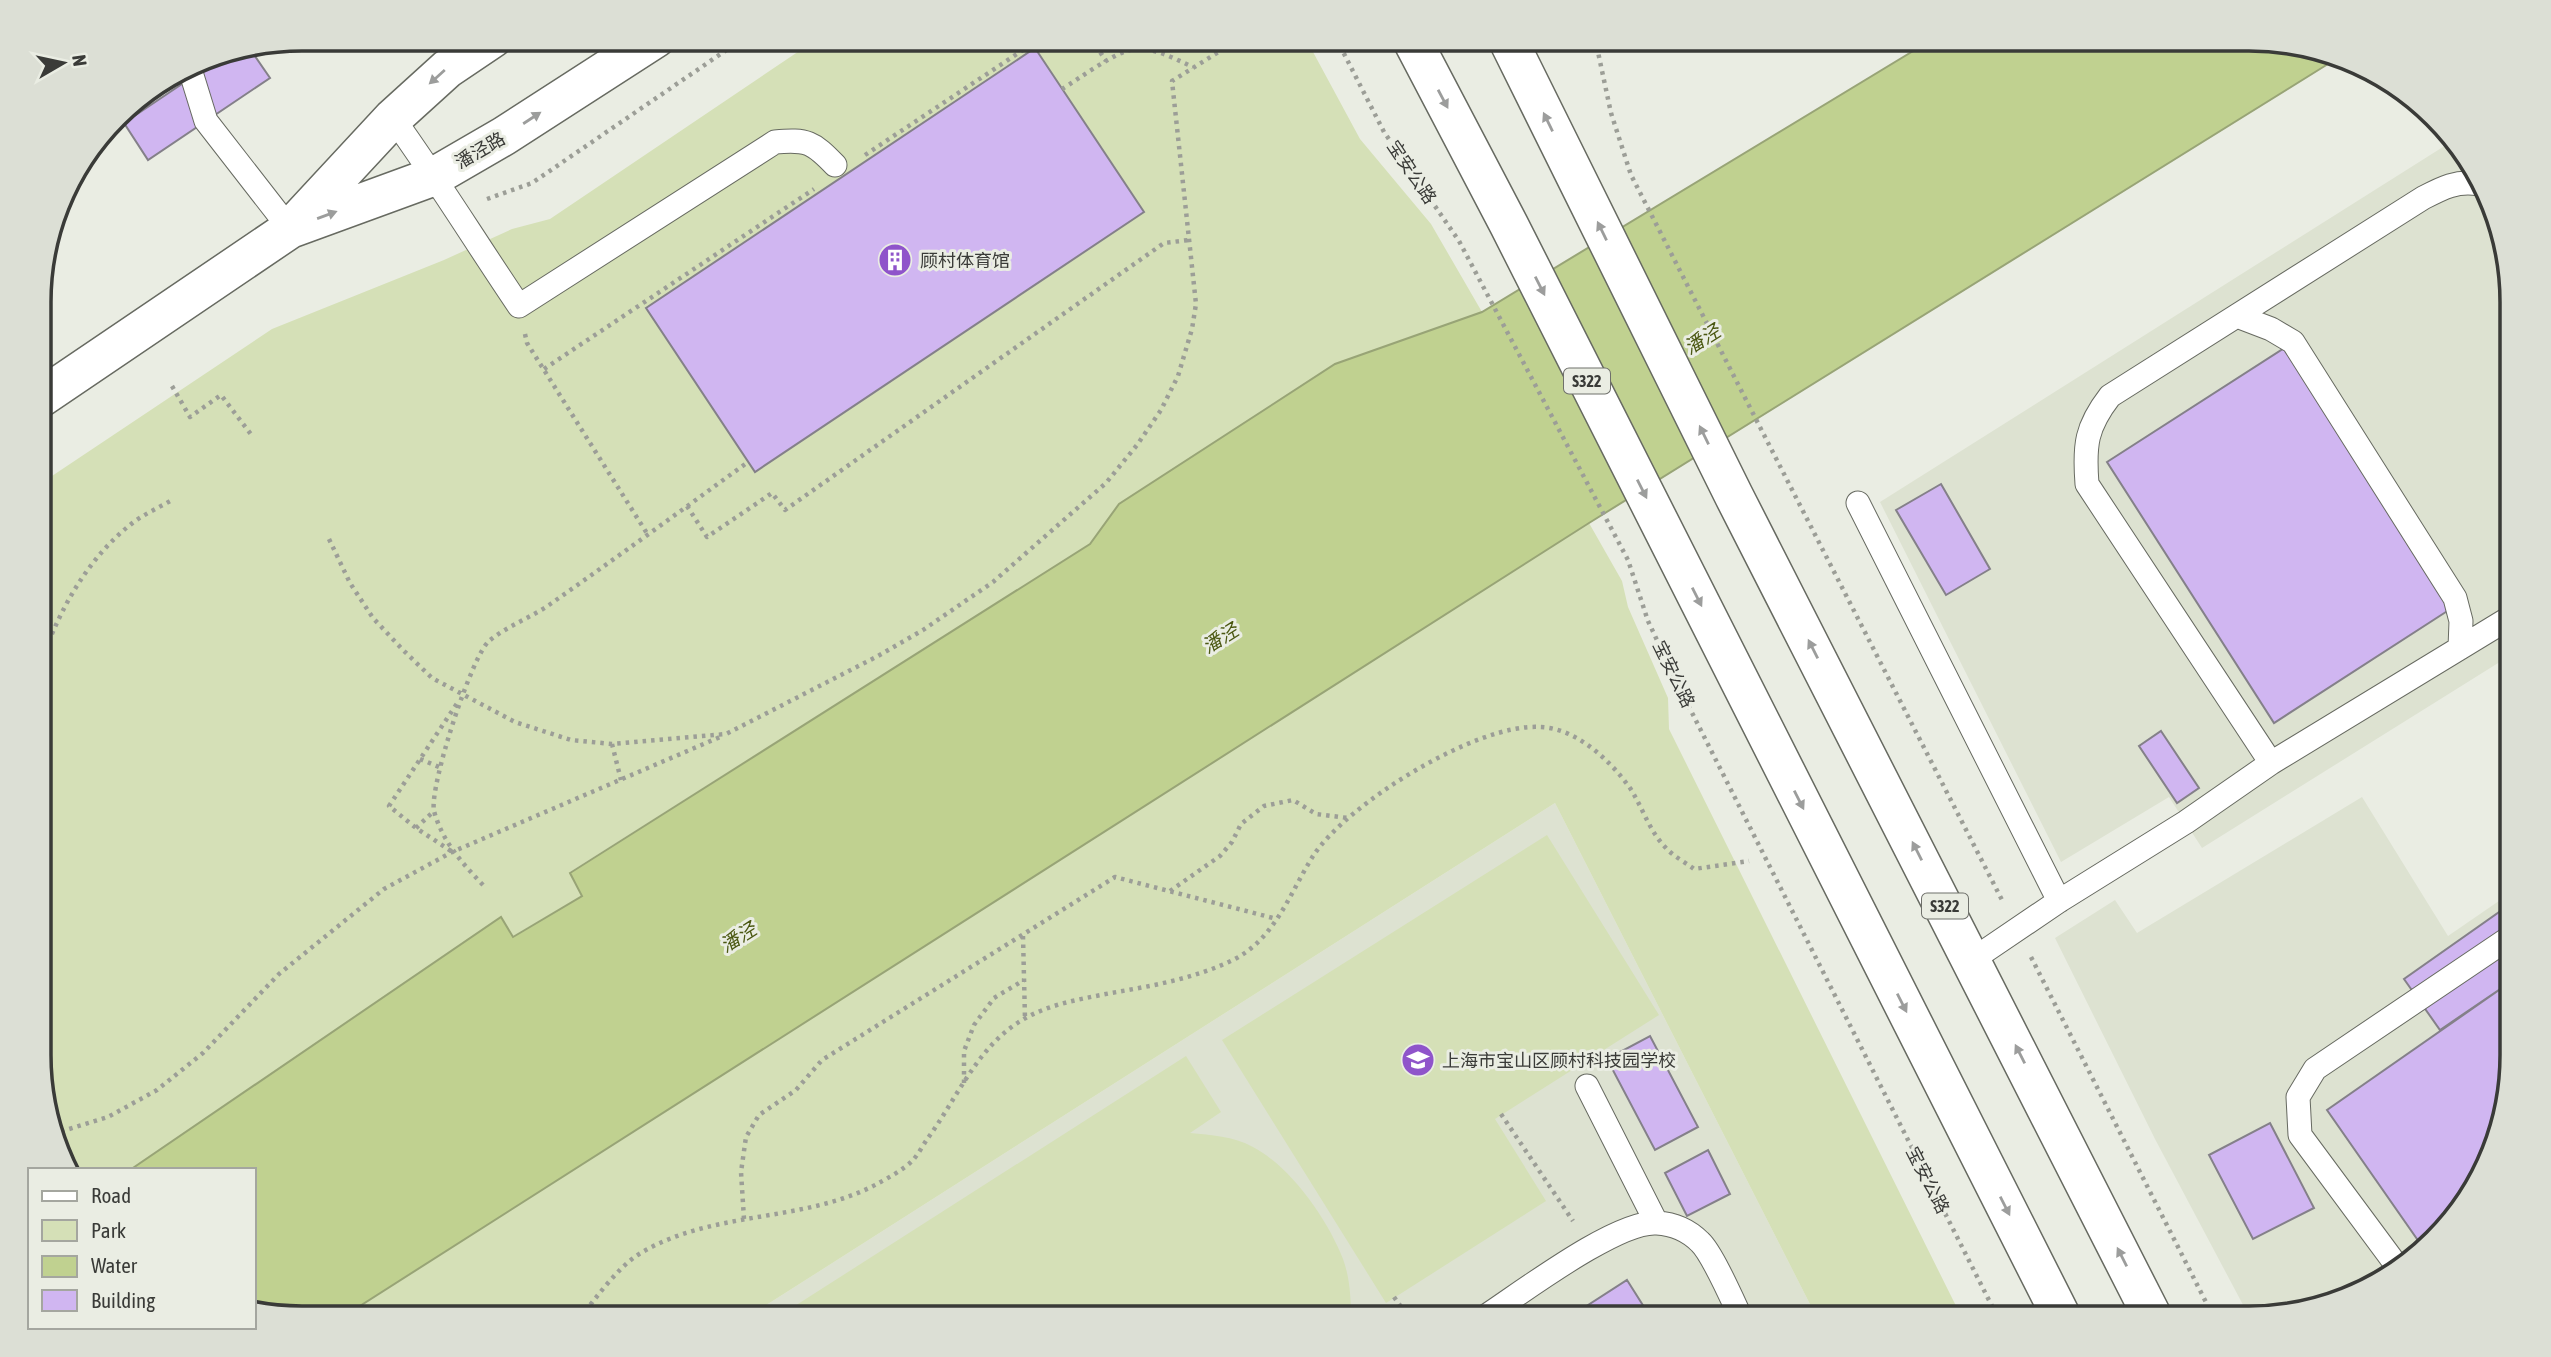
<svg xmlns="http://www.w3.org/2000/svg" width="2551" height="1357" font-family="'Asap Condensed','Noto Sans SC',sans-serif">
<rect width="100%" height="100%" fill="#eaede3"/>
<path fill="#dde2d1" d="M2454,140L2468,155L2510,268L2511,655L2202,848L2169,797L2061,862L1880,502Z
M2362,797L2448,936L2512,892V1056L2485,1172L2447,1229L2395,1274L2333,1305L2266,1318H2250L2155,1139L2055,938L2115,900L2137,933Z
M1555,803L1817,1318H746Z"/>
<path fill="#d5e0b7" d="M817,39H1306L1360,139L1431,224L1482,312L1335,364L1119,504L1090,544L570,872L583,895L512,937L501,917L130,1170H67L58,1156L41,1090L40,484L272,329L444,260L512,229L550,219Z
M1589,523L1622,581L1628,607L1668,698L1669,729L1962,1318H1817L1555,803L746,1318H341Z
M1547,835L1659,1015L1495,1119L1546,1201L1386,1303L1222,1040Z
M1186,1056L1221,1112L1190,1133C1211,1135 1233,1136 1253,1147C1291,1167 1328,1220 1343,1259C1350,1278 1351,1299 1351,1318H776Z"/>
<path fill="#c0d190" stroke="#98a476" stroke-width="2" d="M2249,38L2336,59L1589,523L341,1318H302L254,1307V1170H130L501,917L513,937L582,896L570,873L1090,544L1119,504L1335,364L1482,312L1933,39Z"/>
<path fill="#d0b6f1" stroke="#848089" stroke-width="2" d="M1035,48L1144,212L755,472L646,308Z
M250,49L270,78L148,160L124,123L228,53Z
M2286,347L2452,608L2274,723L2107,462Z
M1941,484L1990,569L1946,595L1896,510Z
M2161,731L2199,788L2177,803L2139,746Z
M2512,903V981L2440,1030L2404,979Z
M2512,981V1056L2485,1172L2447,1229L2424,1249L2327,1110Z
M1650,1036L1698,1127L1655,1150L1607,1059Z
M2270,1123L2314,1208L2253,1239L2209,1155Z
M1708,1150L1730,1194L1687,1216L1665,1173Z
M1627,1280L1651,1318H1568Z"/>
<g fill="none" stroke-linecap="round" stroke-linejoin="round">
<defs>
<path id="service" d="M189,66L206,121L290,229
M393,118C437,179 477,244 519,306L775,142C807,139 813,142 835,165
M2237,316L2271,329L2293,342L2455,598L2461,621L2460,648
M1858,503L2059,901
M2271,763L2087,484C2084,445 2086,427 2110,396L2423,198C2442,188 2457,180 2479,184
M1972,960L2059,901L2186,822L2271,763L2511,617
M1587,1086L1656,1222
M2400,1270L2300,1135L2298,1097L2315,1069L2512,936
M1483,1318C1520,1294 1617,1220 1657,1223C1674,1224 1688,1230 1700,1242C1712,1253 1733,1301 1741,1318"/>
<path id="minor" d="M493,38L447,69L393,118L290,229L435,176L504,136L656,38
M39,399L290,229"/>
<path id="primary" d="M1411,38L1509,225L2062,1318
M1507,38L1734,496L2153,1318"/>
</defs>
<use href="#service" stroke="#676a61" stroke-width="25"/>
<use href="#minor" stroke="#676a61" stroke-width="41"/>
<use href="#primary" stroke="#676a61" stroke-width="41"/>
<path stroke="#9c9e97" stroke-width="4.5" stroke-dasharray="3.5 5" stroke-linecap="butt" d="M1091,38L1106,61
M1336,38L1384,132L1459,241L1628,560L1648,621L1680,689L1998,1318
M1595,38L1611,113L1631,175L2003,902
M1062,89C1079,79 1117,50 1135,49C1156,48 1175,59 1193,67
M865,155L1041,38
M487,199L532,183L744,38
M525,334L527,343L648,535
M544,369L814,189
M172,386L190,417L221,395L253,437
M687,506L707,537L772,493L785,510L1164,243L1189,240
M329,539L350,583L373,618L403,650L432,678L515,722L571,740L612,744L726,734L878,656L923,630L993,582L1106,483L1137,445L1161,410L1178,376L1192,329L1196,304L1172,81L1241,38
M40,666C57,614 86,560 130,525C142,515 158,508 172,500
M612,744L621,780
M420,759L439,767
M416,828L434,811
M451,851L416,828L389,806L458,702
M483,885C462,863 442,841 434,811C429,787 472,655 489,641C507,626 530,618 549,605C616,558 682,510 748,462
M1170,891L1220,856L1232,842L1241,824L1264,806L1293,800L1316,814L1348,818
M1023,936L1025,1019
M2031,957L2214,1318
M964,1083V1051L974,1025L994,998L1024,980
M1501,1114L1573,1221
M53,1134L108,1117L157,1090L203,1053L279,974L384,889L452,852L720,737
M744,1219L741,1172L746,1137L759,1115L796,1090L822,1060L1115,877L1277,919
M1394,1297L1409,1318
M580,1318C595,1299 616,1270 636,1256C709,1209 802,1224 877,1184C888,1178 903,1170 912,1161C918,1155 923,1145 928,1138C955,1101 975,1053 1013,1026C1042,1005 1076,1000 1111,993C1152,986 1196,978 1233,960C1275,939 1290,893 1313,856C1347,804 1476,723 1540,727C1576,728 1610,760 1630,788C1643,808 1649,831 1666,848C1673,856 1685,862 1694,869L1749,861"/>
<use href="#service" stroke="#fff" stroke-width="23"/>
<use href="#minor" stroke="#fff" stroke-width="38"/>
<use href="#primary" stroke="#fff" stroke-width="38"/>
</g>
<defs><path id="oneway-solid" d="M-6-.8H1V-3.2L6.5 0L1 3.2V.8H-6Z" transform="scale(1.75)"/></defs>
<g fill="#9c9d9c">
<use href="#oneway-solid" transform="translate(437 77) rotate(138)"/>
<use href="#oneway-solid" transform="translate(1443 99) rotate(62)"/>
<use href="#oneway-solid" transform="translate(532 118) rotate(-33)"/>
<use href="#oneway-solid" transform="translate(1548 122) rotate(-116)"/>
<use href="#oneway-solid" transform="translate(327 215) rotate(-20)"/>
<use href="#oneway-solid" transform="translate(1602 231) rotate(-116)"/>
<use href="#oneway-solid" transform="translate(1540 286) rotate(63)"/>
<use href="#oneway-solid" transform="translate(1704 435) rotate(-116)"/>
<use href="#oneway-solid" transform="translate(1642 489) rotate(63)"/>
<use href="#oneway-solid" transform="translate(1697 597) rotate(63)"/>
<use href="#oneway-solid" transform="translate(1813 649) rotate(-117)"/>
<use href="#oneway-solid" transform="translate(1799 800) rotate(63)"/>
<use href="#oneway-solid" transform="translate(1917 851) rotate(-117)"/>
<use href="#oneway-solid" transform="translate(1902 1003) rotate(63)"/>
<use href="#oneway-solid" transform="translate(2020 1054) rotate(-117)"/>
<use href="#oneway-solid" transform="translate(2005 1206) rotate(63)"/>
<use href="#oneway-solid" transform="translate(2122 1257) rotate(-117)"/>
</g>
<defs>
<symbol id="building-disc" viewBox="-11 -11 22 22"><circle r="9.5" fill="#8f54ca" stroke="#eaede3"/><path d="M-4-6H4V6H1V3H-1V6H-4ZM-2.5-4.3h1.7v1.8h-1.7ZM.8-4.3h1.7v1.8H.8ZM-2.5-1h1.7V.8h-1.7ZM.8-1h1.7V.8H.8Z" fill="#fff"/></symbol>
<symbol id="school-disc" viewBox="-11 -11 22 22"><circle r="9.5" fill="#8f54ca" stroke="#eaede3"/><path d="M0-5L7-2L0 1L-7-2ZM-4 1L0 2.5L4 1V4Q0 6-4 4Z" fill="#fff"/></symbol>
</defs>
<g fill-rule="evenodd">
<use href="#building-disc" x="876" y="241" width="38" height="38"/>
<use href="#school-disc" x="1399" y="1041" width="38" height="38"/>
</g>
<g text-anchor="middle" dominant-baseline="central" stroke-width="6" stroke-linejoin="round" paint-order="stroke">
<g fill="#eaede3" stroke="#6f706b" stroke-width="2">
<rect x="1564" y="368.5" width="46" height="25" rx="5"/>
<rect x="1922" y="893.5" width="46" height="25" rx="5"/>
</g>
<g font-size="16" font-weight="bold" fill="#3a3b38">
<text x="1587" y="381">S322</text>
<text x="1945" y="906">S322</text>
</g>
<g font-size="18" fill="#3a3b38" stroke="#eaede3">
<text transform="translate(480 150) rotate(-30)">潘泾路</text>
<text transform="translate(1412 172) rotate(56)">宝安公路</text>
<text transform="translate(1674 674) rotate(64)">宝安公路</text>
<text transform="translate(1928 1180) rotate(63)">宝安公路</text>
</g>
<g font-size="18" fill="#3a3b38" stroke="#eaede3" text-anchor="start">
<text x="920" y="260">顾村体育馆</text>
<text x="1442" y="1060">上海市宝山区顾村科技园学校</text>
</g>
<g font-size="19" font-style="italic" fill="#4b5812" stroke="#eaede3">
<text transform="translate(1702 339) rotate(-32)">潘泾</text>
<text transform="translate(1220 638) rotate(-32)">潘泾</text>
<text transform="translate(738 937) rotate(-32)">潘泾</text>
</g>
</g>
<path d="M0 0H2551V1357H0ZM302 51H2249A251 251 0 0 1 2500 302V1055A251 251 0 0 1 2249 1306H302A251 251 0 0 1 51 1055V302A251 251 0 0 1 302 51Z" fill="#dcdfd5" fill-rule="evenodd"/>
<path fill="none" stroke="#3a3b38" stroke-width="3.5" d="M302 51H2249A251 251 0 0 1 2500 302V1055A251 251 0 0 1 2249 1306H302A251 251 0 0 1 51 1055V302A251 251 0 0 1 302 51Z"/>
<rect x="28" y="1168" width="228" height="161" fill="#eaede3" stroke="#a4a69f" stroke-width="2"/>
<rect x="42" y="1191" width="35" height="10" fill="#ffffff" stroke="#a4a69f" stroke-width="2"/>
<text x="91" y="1203" font-size="21" fill="#3a3b38">Road</text>
<rect x="42" y="1220" width="35" height="21" fill="#d5e0b7" stroke="#a4a69f" stroke-width="2"/>
<text x="91" y="1238" font-size="21" fill="#3a3b38">Park</text>
<rect x="42" y="1256" width="35" height="21" fill="#c0d190" stroke="#a4a69f" stroke-width="2"/>
<text x="91" y="1273" font-size="21" fill="#3a3b38">Water</text>
<rect x="42" y="1290" width="35" height="21" fill="#d0b6f1" stroke="#a4a69f" stroke-width="2"/>
<text x="91" y="1308" font-size="21" fill="#3a3b38">Building</text>
<g transform="translate(63 63) rotate(81)" stroke="#eaede3" stroke-width="5" paint-order="stroke">
<path d="M0-5L12 26L0 18L-12 26Z" fill="#3a3b38"/>
<text y="-10" font-size="19" font-weight="bold" text-anchor="middle" fill="#3a3b38">N</text>
</g>
</svg>
